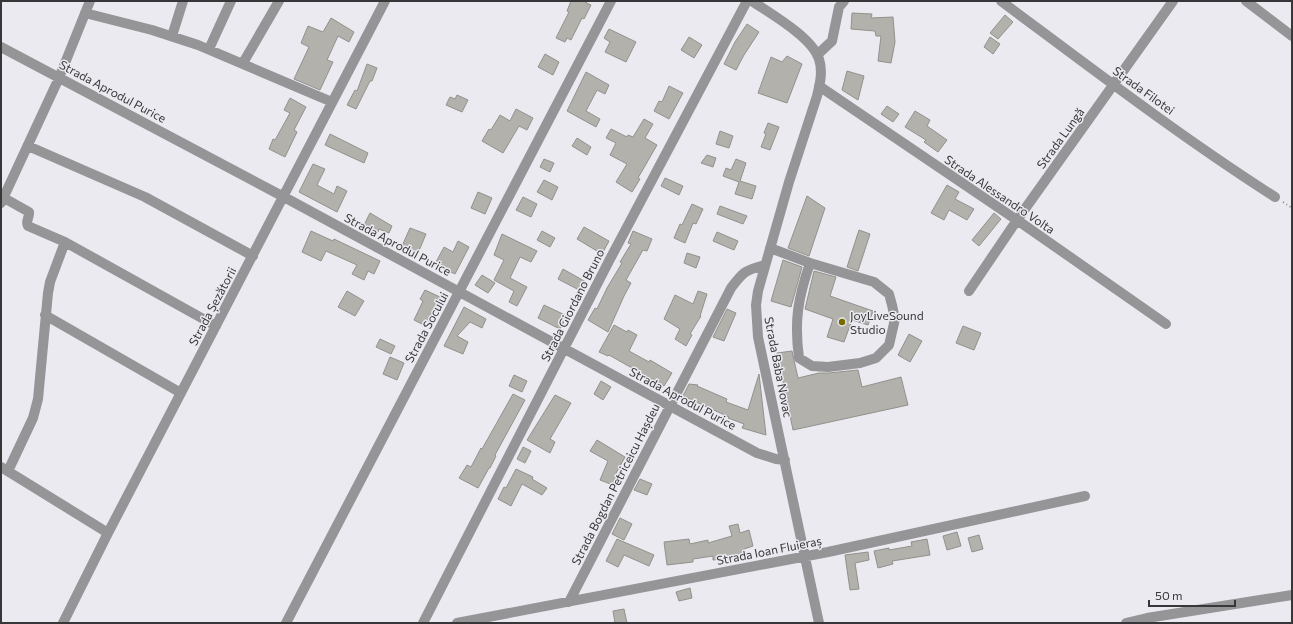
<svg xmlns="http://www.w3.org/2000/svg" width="1293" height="624" font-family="Commissioner,sans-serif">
<rect width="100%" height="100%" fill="#eaeaf0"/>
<path fill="#b2b1ac" stroke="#92918c" d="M571,1H583L591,5L584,19L582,18L571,40L567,38L565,42L556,38L569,12L567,11Z
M852,13L872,14L871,18L893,17L895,42L891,63L878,61L881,36H876L875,31L851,29Z
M1005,15L1013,22L998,39L990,33Z
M331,18L354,32L349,42L338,36L327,60L333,62L320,90L294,79L309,47L301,43L308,26L323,32Z
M747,24L759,32L744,55L736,70L724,64L735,42Z
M609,29L636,42L626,62L605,52L610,42L604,38Z
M689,37L702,45L694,58L681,50Z
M990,37L1000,44L993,54L984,47Z
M545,54L559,62L553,75L538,67Z
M787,56L802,64L787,103L758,93L771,57L782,62Z
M367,64L377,68L372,81H370L356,109L347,105L355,90L357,91Z
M847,71L864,76L858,100L842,90Z
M586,72L609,85L605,94L597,90L586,111L600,119L596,127L567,111Z
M669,86L683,93L669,119L654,111L659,101L662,102Z
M457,95L468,100L462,112L446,105L450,97L455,99Z
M290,98L306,107L294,130L297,132L285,157L269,149L273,139L275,140L290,113L284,110Z
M887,106L899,114L893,122L881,114Z
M516,109L533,118L527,130L519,126L503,153L482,141L489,129L491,130L500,115L510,121Z
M915,111L930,120L927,126L947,140L938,152L924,142L926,140L905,127Z
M644,119L653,124L645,138L657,145L638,178L640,179L632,192L616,182L627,164L610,155L616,143L606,138L611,129L627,137L628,135L633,137Z
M768,123L779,127L770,150L761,147L766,134L764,133Z
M720,131L733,136L729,148L716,144Z
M330,134L368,153L364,163L325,145Z
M577,138L591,147L587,155L572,146Z
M707,155L716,158L713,167L701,163Z
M544,159L554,163L550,172L540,167Z
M736,159L746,163L740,181L756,186L752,199L735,194L739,182L723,176L726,168L731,170Z
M313,164L325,169L317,185L334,194L337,186L347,191L337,212L299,192Z
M665,178L683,186L679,195L661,186Z
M544,180L558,187L552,200L537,192Z
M947,185L959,192L955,199L974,209L967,220L949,210L944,220L931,213Z
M478,192L492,198L485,214L471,208Z
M807,196L825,208L809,256L788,248Z
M523,197L537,204L531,217L516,210Z
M692,204L703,209L696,224L693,223L685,243L674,238L680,224L682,225Z
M720,206L747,216L743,224L717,214Z
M370,213L392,226L389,233L379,229L378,232L364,225Z
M994,213L1001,219L979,246L972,240Z
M584,227L609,241L602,254L577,239Z
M410,228L426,234L418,253L402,246Z
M859,230L870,234L858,271L847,267Z
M311,231L333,241L334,239L380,261L374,274L368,271L364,280L352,274L357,265L326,251L321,261L302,252Z
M542,231L555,238L550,247L537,240Z
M633,231L652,239L647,251L643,250L626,280L631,283L624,296L608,332L588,320L595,308L597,309L607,288L622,263L620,262L631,244L628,243Z
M717,232L738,241L734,250L713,241Z
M502,234L537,251L531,262L520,257L510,278L527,287L517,306L509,302L514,291L494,280L504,260L494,255Z
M458,241L469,247L455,274L435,264L444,247L453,252Z
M687,253L700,257L696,268L684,263Z
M783,260L802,267L791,307L771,301Z
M563,269L586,282L581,291L558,279Z
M814,271L836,277L830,296L873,311L868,325L852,320L844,342L827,337L833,319L805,309Z
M482,275L495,283L488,293L475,285Z
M425,290L440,297L426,326L414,320L423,301L420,299Z
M347,291L364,301L355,316L338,307Z
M698,291L707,294L700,316H701L690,334L692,335L686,346L675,339L680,329L664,319L675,295L693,304Z
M544,305L567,316L560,329L538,318Z
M464,307L486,319L482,328L470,322L457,336L468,342L463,354L444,346Z
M727,309L736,313L724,341L713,337Z
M614,325L627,332L628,330L637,335L629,351L649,362L650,360L672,373L664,386L609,355L608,356L599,352Z
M963,326L981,333L974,350L956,343Z
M909,334L922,341L910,362L898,355Z
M380,339L395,346L391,354L376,347Z
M792,351L798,378L819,373H829L858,370L862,387L901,377L908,405L793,430L777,353Z
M390,357L404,363L397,380L383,374Z
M759,374L766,435L742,428L744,424L728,418L729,417L683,396L689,384L698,385L697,386L727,399L726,402L748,410Z
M514,375L527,381L522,392L509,386Z
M601,381L611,387L603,400L594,394Z
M513,394L525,400L495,455L496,456L490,468H489L478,488L459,478L467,465L471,467L481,448L482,449Z
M555,395L571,403L550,439L555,442L550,453L527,440Z
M597,440L625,457L615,475L616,476L613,485L600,480L608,461L590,451Z
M523,447L531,451L525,463L517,459Z
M516,469L533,477L532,479L547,488L542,495L522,484L511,506L498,499L504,487L506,488Z
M640,479L652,484L647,495L634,490Z
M620,518L632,524L624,540L612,534Z
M738,524L740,533L749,530L753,546L744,549L745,556L713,560V556L693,559V562L667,565L664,542L689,539L690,544L708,540V543L732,536L729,526Z
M957,532L961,546L947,550L943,536Z
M979,535L983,549L972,552L968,538Z
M617,539L654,555L649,566L624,555L618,567L606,561Z
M927,539L930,555L892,561L893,564L878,568L874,551L889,548V550L912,546L911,542Z
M868,552L869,560L855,563L859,589L850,590L845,555Z
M690,588L692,598L679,601L676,592Z
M624,609L627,623H615L613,611Z"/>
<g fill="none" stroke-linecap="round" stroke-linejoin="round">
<path stroke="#8d8d91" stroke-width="2" stroke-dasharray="1 3" stroke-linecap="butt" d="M1283,202L1292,208"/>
<path stroke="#959598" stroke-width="10" d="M752,1C771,14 812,37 819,59C823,71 820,84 817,96L789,182L758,291L756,305L758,337L819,623
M1001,1C1091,68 1181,137 1275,197
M1246,1L1292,36
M85,13L152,30L198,45L332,102
M172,36L183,1
M1,47L284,197L757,453L776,459L785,460
M209,49L231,1
M817,55L832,41L839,7L844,1
M243,63L279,1
M819,86L1017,220L1166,324
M28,146L145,197L253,256
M4,198L29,212C30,217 25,221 28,226L65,242L216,326
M1,203L59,78L90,1
M770,248L810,263L874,282L889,294L892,305L895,319L889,345L876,358L860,363L828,367L812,366L799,358C794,321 798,298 810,263
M969,291L1017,220L1173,1
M45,315L181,393
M1,467L108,533
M8,471L33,418L38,399L48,293L50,282L65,242
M569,602L731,288C743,272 745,270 765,265
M63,623L108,533L385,1
M286,623L611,1
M423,623L609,261L747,1
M457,623L828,552L1085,496
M1126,623L1147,618L1292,595"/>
</g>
<circle fill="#786900" stroke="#eaeaf0" stroke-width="1.5" cx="842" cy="322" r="4"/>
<g text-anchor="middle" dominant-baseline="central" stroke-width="3" stroke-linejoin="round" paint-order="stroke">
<g font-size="12" fill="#373739" stroke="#eaeaf0">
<text transform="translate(1144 90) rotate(36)">Strada Filotei</text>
<text transform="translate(113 91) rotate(28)">Strada Aprodul Purice</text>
<text transform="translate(1060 138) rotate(-54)">Strada Lungă</text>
<text transform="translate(1000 194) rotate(34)">Strada Alessandro Volta</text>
<text transform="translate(398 244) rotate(28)">Strada Aprodul Purice</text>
<text transform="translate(572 305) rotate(-63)">Strada Giordano Bruno</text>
<text transform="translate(212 306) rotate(-62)">Strada Șezătorii</text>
<text transform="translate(426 327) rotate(-62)">Strada Socului</text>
<text transform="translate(779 367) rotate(79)">Strada Baba Novac</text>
<text transform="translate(683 398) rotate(28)">Strada Aprodul Purice</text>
<text transform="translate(615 484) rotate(-63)">Strada Bogdan Petriceicu Hașdeu</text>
<text transform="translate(769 550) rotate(-11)">Strada Ioan Fluieraș</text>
</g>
<g font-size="12" fill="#373739" stroke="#eaeaf0" text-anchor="start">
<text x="850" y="315">JoyLiveSound<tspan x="850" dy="14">Studio</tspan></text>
</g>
</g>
<rect width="1293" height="624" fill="none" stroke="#373739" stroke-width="4"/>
<path d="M1149 600v6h86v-6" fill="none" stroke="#373739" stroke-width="2"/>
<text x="1155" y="600" font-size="12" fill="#373739" stroke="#eaeaf0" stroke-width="3" paint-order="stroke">50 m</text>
</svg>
